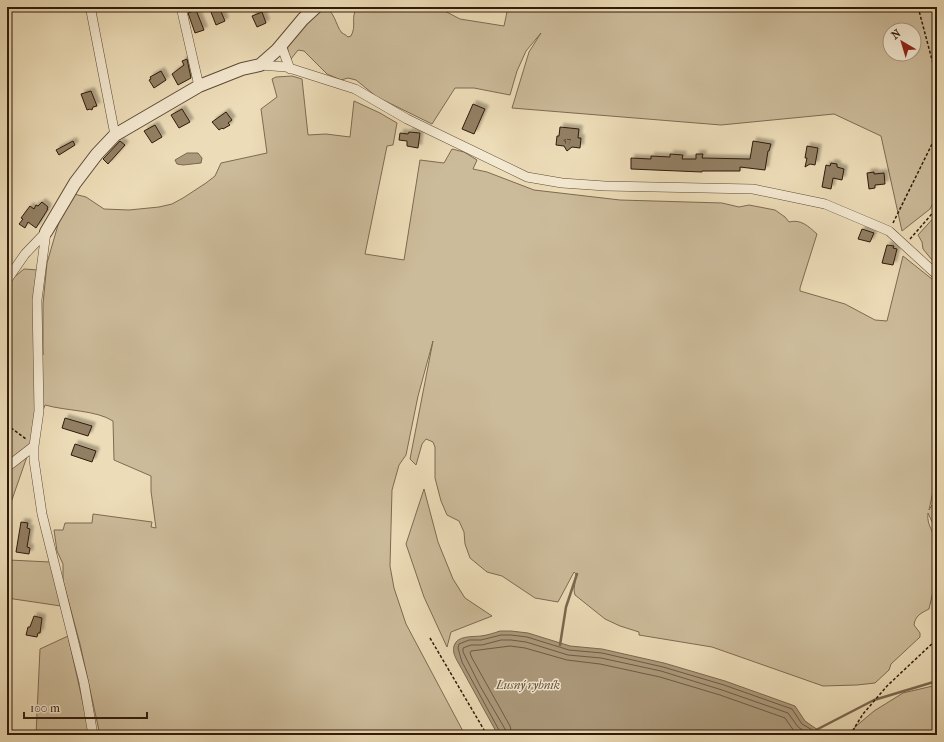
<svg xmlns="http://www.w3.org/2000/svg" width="944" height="742" font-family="'IM FELL French Canon',serif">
<defs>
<filter id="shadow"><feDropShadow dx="3.5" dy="-3.5" stdDeviation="1" flood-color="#0004"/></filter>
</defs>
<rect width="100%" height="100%" fill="#ecdcb7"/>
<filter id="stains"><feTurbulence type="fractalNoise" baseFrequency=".005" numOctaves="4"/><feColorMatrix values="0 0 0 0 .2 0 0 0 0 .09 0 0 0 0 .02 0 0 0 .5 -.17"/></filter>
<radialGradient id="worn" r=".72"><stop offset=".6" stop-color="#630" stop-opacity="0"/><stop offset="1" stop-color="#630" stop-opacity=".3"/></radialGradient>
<path fill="#ccbb9a" stroke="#7e6a52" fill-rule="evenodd" d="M7,7H10V44L9,72L11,251L7,258Z
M322,7C335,9 335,25 342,33C344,34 346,35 348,37L351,36C357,25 350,19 357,7H437L460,19L504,26L508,7H937V195L930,209L902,231L881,136L834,114L721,125L512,108L529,52L541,33L526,51L517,71L510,95L474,88H455L432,124L377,97L356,80L348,78L341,80L327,74L304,51L298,50L291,59L289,57L287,44L314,13ZM890,30H914V54H890Z
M292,76L302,79L308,135L326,134L350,137L354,101L380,113L397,123L393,145L387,146L365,254L404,260L420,160L444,163L452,149L464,152L477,160L473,169L487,172L534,190L620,200L722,203L739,207L749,205L775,210L785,217L789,222C801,219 808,226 817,234L800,288V291L845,304L875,320L887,321L903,256L937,283V484L935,482L929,510L932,505L936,502L937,498V533L928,513C926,526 936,534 937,546C939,569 934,587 929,609C921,613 915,616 914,625L920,633V637L891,664L889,670L875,683L857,685L823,686L712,647L639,635V632L620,626L605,619L575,595L574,590L576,574L574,572L558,602L535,598L502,576L487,572L470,558L465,544L464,532L459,521L447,515L441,501L435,478V447L433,442L426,439L422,444L416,465L410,459L433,341L418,396L406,455L399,465L392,490L390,566L394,588L406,624L465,735H100L80,644L63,581V564L57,551L54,530H63L65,523H92L93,514L152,522L151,527L156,528L151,491V476L114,460L113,421C96,410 66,411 45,405L7,514V283L24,269L38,270L43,355V304L47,263L58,225L68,200L74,194L86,197L104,209L129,210L159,207L172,204L183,198L206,183L215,176L221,163L267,153L261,109L277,97L272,79L276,77Z
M937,214V266L923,249L922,242L918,235Z
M424,489L438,542L453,579L465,598L492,616L451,632L447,647L424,597L406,544Z
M7,521H8L10,527L9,560L50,562L61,606L7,598Z
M68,636L90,735H36L40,649Z
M937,685V735H849L854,730L855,727L874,711L903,693Z"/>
<path fill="#ac9a7c" stroke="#7a674e" d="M187,153H198L202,158L201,163L183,165L177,164L175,160Z
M500,631H511L528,633L570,646L602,649L664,663L725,681L795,706L805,721L818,730L832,735H498L459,664C456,659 452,652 454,646C457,635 473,637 481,636C488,635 494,633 500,631Z"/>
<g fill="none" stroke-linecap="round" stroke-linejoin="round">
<path stroke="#6e5a43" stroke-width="1" d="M501,735L500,732L462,662L458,648L459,644L469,640H481L501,635H511L527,637L569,650L602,653L663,667L724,685L792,709L802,724L821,735
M506,735L505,729L480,686L463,652V648L471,645H482L501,640H511L526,642L568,655L601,658L661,671L722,690L788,713L798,727L810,735
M512,735L510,726L472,658L470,653L471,651L510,646L525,648L567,660L600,664L660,677L720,695L785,718L794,731L799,735"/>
<path stroke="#7a674e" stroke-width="2.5" d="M560,645L566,607L577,574
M816,730L874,700L937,681"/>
</g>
<path fill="#927f64" stroke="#301a0a" filter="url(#shadow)" d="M209,7H219L225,21L216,25Z
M196,10L204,30L195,33L188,13Z
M262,12L266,23L257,27L252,16Z
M187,59L191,78L178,85L172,74L184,65L182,61Z
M161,71L166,80L154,88L149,80L151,79L150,77Z
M91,91L97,106L93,107L92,110L90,109L87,110L81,94Z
M473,104L485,109L474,134L462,129Z
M182,109L190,122L179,128L171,115Z
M226,112L232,120L228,123L230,125L223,129L222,128L219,130L212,122Z
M155,125L162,137L152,143L144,131Z
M560,127L579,129L578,138H581L580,148L572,147L567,151L564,146L556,145L557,136H559Z
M409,132L420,133L418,148L407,146V141L399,140L400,133L408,134Z
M73,141L75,145L59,155L56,150Z
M120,141L125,145L108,164L103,159Z
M753,141L771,144L769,151H768L765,170L740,167V171H702V172L631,169V158L651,159V156L670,157V154L683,155L682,159H696V154H703L702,158L750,159Z
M807,146L818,148L815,165L810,164L805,167L807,158H805Z
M831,163L837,164V167L844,169L842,180L833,178L831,189L822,187L826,165L830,166Z
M874,172V174L884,173L885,184L875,185V188L869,189L867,173Z
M42,202L48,207L47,209H48L36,228L28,222L25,228L19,224L23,219L21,218L30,206L34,209L36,205L38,206Z
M862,229L874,233L870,242L858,239Z
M887,245L894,246L893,248L897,249L893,265L882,263Z
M65,418L92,426L88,436L62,428Z
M75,444L96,451L92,462L71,455Z
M21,522L28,523L27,528L30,529L27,547L30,548L29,554L16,552Z
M34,616L42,618L40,633H38L37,637L26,635L28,627H30Z"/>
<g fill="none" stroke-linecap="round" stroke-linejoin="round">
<defs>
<path id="minor" d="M181,7L199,86
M91,11L115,135
M281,45L290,69
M260,65L286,67L355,89L407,119L527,177L562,183L605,186L753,189L825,204L889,231L937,275
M46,232L37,300L39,411L34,446V460L42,514L84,683L93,735
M7,280L25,254L46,232
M7,467L34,446"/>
<path id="tertiary" d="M46,232L75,183L97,154L115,135L199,86L242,69L260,65L277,50L303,19L316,7"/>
</defs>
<use href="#minor" stroke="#5f4a35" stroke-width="10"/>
<use href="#tertiary" stroke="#5f4a35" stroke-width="14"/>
<path stroke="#301a0a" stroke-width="1.5" stroke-dasharray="3 2" stroke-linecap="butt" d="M893,223L935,138L936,75L918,7
M910,239L937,208
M7,425L26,439
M430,638L487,735
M850,735L863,714L887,686L937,639"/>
<use href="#minor" stroke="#f3e8d0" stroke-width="9"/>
<use href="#tertiary" stroke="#f3e8d0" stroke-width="12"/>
</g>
<g text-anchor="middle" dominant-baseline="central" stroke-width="3" stroke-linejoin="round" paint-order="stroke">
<g font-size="9" fill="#483320">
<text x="567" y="140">57</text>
</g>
<g font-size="12" font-style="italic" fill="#624d38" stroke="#f3e8d0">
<text x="528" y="685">Lusný rybník</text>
</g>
</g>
<rect width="944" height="742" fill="none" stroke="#ecdcb7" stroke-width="24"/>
<rect x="8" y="8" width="928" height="726" fill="none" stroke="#301a0a" stroke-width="2"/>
<rect x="12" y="12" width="920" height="718" fill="none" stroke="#301a0a"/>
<g transform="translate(902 42) rotate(322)"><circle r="19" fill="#f3e8d0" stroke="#a59681"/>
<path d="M0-3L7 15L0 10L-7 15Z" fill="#8f2418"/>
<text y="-6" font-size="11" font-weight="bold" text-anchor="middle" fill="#301a0a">N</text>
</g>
<path d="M24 712v6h123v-6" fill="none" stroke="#301a0a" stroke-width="2"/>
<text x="30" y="712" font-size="12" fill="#301a0a" stroke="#f3e8d0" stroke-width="3" paint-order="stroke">100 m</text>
<rect width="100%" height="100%" filter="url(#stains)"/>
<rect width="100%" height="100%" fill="url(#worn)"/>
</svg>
